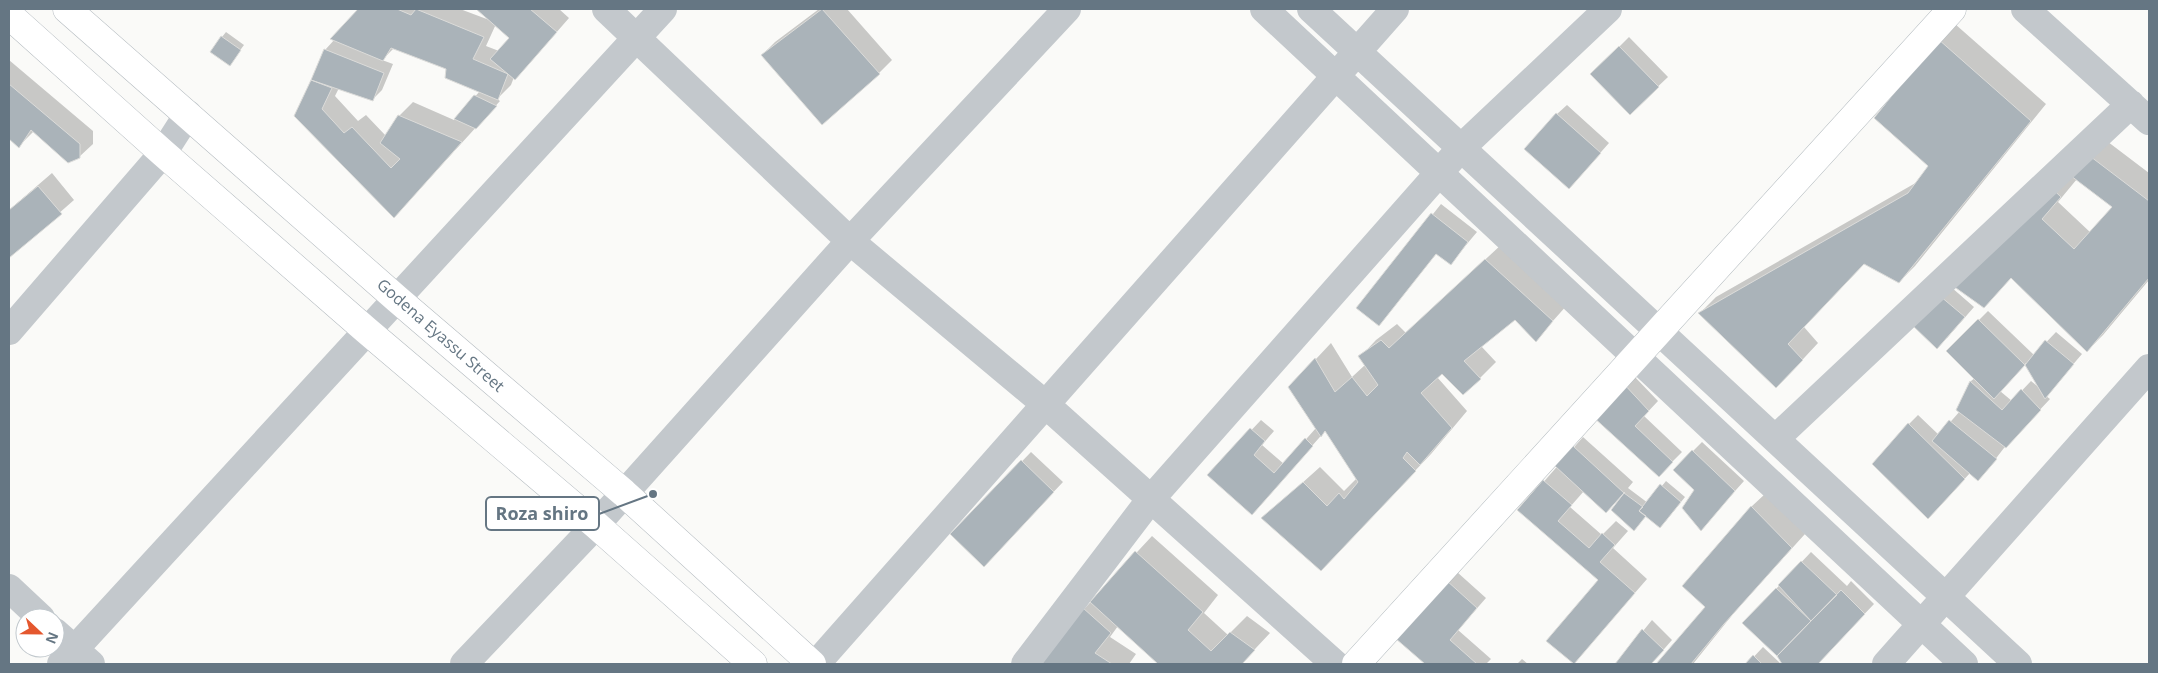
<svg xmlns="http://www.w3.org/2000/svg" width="2158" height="673" font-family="'Open Sans',sans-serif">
<rect width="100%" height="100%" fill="#fafaf8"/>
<path fill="#0003" fill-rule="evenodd" d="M360,9H460L492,21L478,9H559L569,18L528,65L515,79L514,77L511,85L497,99L500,101L407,203L295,116L325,50L335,39L332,38ZM496,24L511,38L499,51L486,46ZM394,48L448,68L480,91L454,120L413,102L399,116L386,136L366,115L358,121L335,96L339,88L372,100L382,90L393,64L382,60Z
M819,9H847L892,60L879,73L762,55L775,42Z
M1955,24L2046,104L1915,266L1899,282L1865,263L1804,327L1818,343L1792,371L1700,313L1716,297L1919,181L1930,166L1875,118Z
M226,32L244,45L230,64L222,37Z
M1629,37L1668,77L1630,113L1592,74Z
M9,60L93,131V144L79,157L34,131L19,146L9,137V115L12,108L9,106Z
M1567,105L1609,143L1578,178L1557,114Z
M2091,129L2149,173V280L2103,335L2087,351L2012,277L2072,147ZM2077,179L2114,207L2091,233L2058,202Z
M52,173L74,200L9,257V210Z
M1441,204L1477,232L1451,263L1437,253L1379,324L1358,308Z
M1502,244L1568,304L1536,340L1516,319L1481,346L1496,362L1480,378L1442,373L1437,377L1467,411L1431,454L1337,553L1263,518L1320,467L1344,491L1357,478L1326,430L1261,504L1209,475L1261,420L1274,431L1262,445L1284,464L1316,428L1289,387L1316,359L1331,343L1352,377L1365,365L1360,357L1376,340L1397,324L1406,333Z
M1951,287L1974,307L1947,338L1913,324Z
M1988,311L2034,355L2056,332L2082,354L2046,396L2050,399L2004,448L1987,470L1970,473L1938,508L1909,424L1918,415L1939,435L1960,411L1958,409L1971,381L1975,378L1948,351ZM2026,363L2042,390L2031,381L2012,401L2000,391Z
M1633,375L1658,401L1644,416L1682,452L1668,466L1593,415Z
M1583,437L1633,482L1628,488L1648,503L1666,481L1685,497L1665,522L1646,515L1612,510L1625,493L1624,492L1615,502L1584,491L1570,507L1602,535L1616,521L1628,531L1613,548L1647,579L1574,663L1600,580L1519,510Z
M1702,442L1744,481L1701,529L1696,490L1693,451Z
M1031,452L1063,482L993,556L952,534Z
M1765,494L1805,534L1737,609L1693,664H1658L1707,607L1751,507Z
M1152,536L1218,595L1204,613L1228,635L1247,616L1270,633L1241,664H1160L1118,626L1110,637L1136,654L1129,664H1033Z
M1811,552L1847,586L1851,581L1874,604L1817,664H1784L1778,655L1744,623Z
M1457,572L1486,598L1458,630L1491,659L1486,664H1426L1397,638Z
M1652,620L1672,640L1651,664H1616Z
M1763,647L1781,664H1747Z
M1522,659L1528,664H1517Z"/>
<path fill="#aab3b9" stroke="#dcdcda" d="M358,9H397L411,15L416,9L484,37L473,59L508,74L498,100L445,78L446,69L391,48L383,61L330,39Z
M476,9H530L557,32L515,80L490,59L509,38Z
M822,9L880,74L822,125L761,55Z
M221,36L241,50L230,66L210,52Z
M1938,39L2031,121L1899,283L1864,264L1788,344L1803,360L1776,388L1698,313L1908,193L1928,166L1874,118Z
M1619,46L1659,87L1630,115L1590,74Z
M324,49L384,73L373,101L311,80Z
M311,80L332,88L322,109L344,133L352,127L391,168L400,159L380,143L398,115L462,142L394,218L294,116Z
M9,84L80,144V158L68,163L31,130L19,148L9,139Z
M474,95L497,106L476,129L454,119Z
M1556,113L1601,153L1569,189L1524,149Z
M2074,144L2149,201V278L2087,352L2011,278L1984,308L1949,283L2043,180L2061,197L2042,219L2074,249L2112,207L2054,163Z
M38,186L62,214L9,258V210Z
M1431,213L1468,242L1451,265L1436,254L1379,326L1356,308Z
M1485,259L1553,321L1536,342L1515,320L1464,361L1481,379L1463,395L1442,374L1421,393L1452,428L1420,465L1407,452L1403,458L1416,471L1321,571L1261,518L1303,482L1327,506L1339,493L1344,499L1358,482L1325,431L1321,437L1288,387L1315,358L1335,392L1352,377L1367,396L1378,385L1358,356L1381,340L1389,348Z
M1940,296L1965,317L1937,349L1911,324Z
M1978,319L2025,365L1994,399L1946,351Z
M2045,340L2074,364L2045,399L2025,365Z
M1970,381L2002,410L2021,389L2041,410L2006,448L1956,410Z
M1623,383L1649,411L1635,426L1673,462L1659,477L1591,415Z
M1949,420L1997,459L1978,481L1932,441Z
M1908,423L1965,479L1928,519L1872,464Z
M1250,428L1265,441L1254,455L1274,473L1305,438L1313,446L1252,515L1207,475Z
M1573,446L1624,493L1606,513L1555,466Z
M1692,450L1735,491L1701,531L1682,508L1694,490L1673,470Z
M1021,460L1054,492L984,567L950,534Z
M1543,480L1572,505L1558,521L1589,548L1602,533L1615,545L1600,562L1635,593L1574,664L1546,641L1598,580L1517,510Z
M1660,484L1681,502L1660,528L1639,511Z
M1624,493L1643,507L1639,511L1646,516L1634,531L1611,510Z
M1751,506L1792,548L1724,624L1691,664H1656L1705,607L1682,586Z
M1135,551L1203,612L1188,630L1211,651L1230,632L1255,650L1242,664H1158L1090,602Z
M1801,561L1837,595L1811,621L1778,585Z
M1446,580L1477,608L1450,640L1477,664H1425L1395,638Z
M1776,588L1811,621L1777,656L1742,623Z
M1841,590L1865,614L1818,664H1782L1777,656Z
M1083,608L1111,633L1095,653L1112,664H1031Z
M1642,629L1664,650L1651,664H1615Z
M1753,655L1762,664H1745Z"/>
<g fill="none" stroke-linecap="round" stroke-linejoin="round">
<defs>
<path id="secondary" d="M67,9L397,299L624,493L812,664
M9,15L163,153L366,330L596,525L753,664
M1356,664L1952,9"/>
</defs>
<use href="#secondary" stroke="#b3babf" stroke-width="29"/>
<path stroke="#c3c8cc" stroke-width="28" d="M606,9L850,241L1045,404L1335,664
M1264,9L1964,664
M1311,9L2018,664
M2025,9L2149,121
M9,331L163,153L188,114
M1775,439L2131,104
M9,588L41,618
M55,632L91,664
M61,664L663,9
M464,664L596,525L850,241L1067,9
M816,664L1395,9
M1025,664L1150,500L1461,148L1608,9
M1886,664L2149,368"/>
<use href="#secondary" stroke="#fff" stroke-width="28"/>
</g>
<g text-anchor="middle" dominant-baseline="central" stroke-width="5" stroke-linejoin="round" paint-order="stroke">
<g font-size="16" fill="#657683" stroke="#fff">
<text transform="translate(441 335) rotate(41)">Godena Eyassu Street</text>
</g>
</g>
<path fill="none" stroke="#657683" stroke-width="2" d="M653 494L599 514"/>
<circle fill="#657683" stroke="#fff" stroke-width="2" cx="653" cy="494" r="5"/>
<rect fill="#fff" stroke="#657683" stroke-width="2" x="486" y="497" width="113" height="33" rx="5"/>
<g font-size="18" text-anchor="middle" font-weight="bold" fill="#657683">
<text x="542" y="520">Roza shiro</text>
</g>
<rect width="2158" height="673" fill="none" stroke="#657683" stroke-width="20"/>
<g transform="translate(40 633) rotate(112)"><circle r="24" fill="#ffffff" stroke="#c1c8cd"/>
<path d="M0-4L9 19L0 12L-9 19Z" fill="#e4572e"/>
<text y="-8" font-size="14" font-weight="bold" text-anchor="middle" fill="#657683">N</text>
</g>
</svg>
